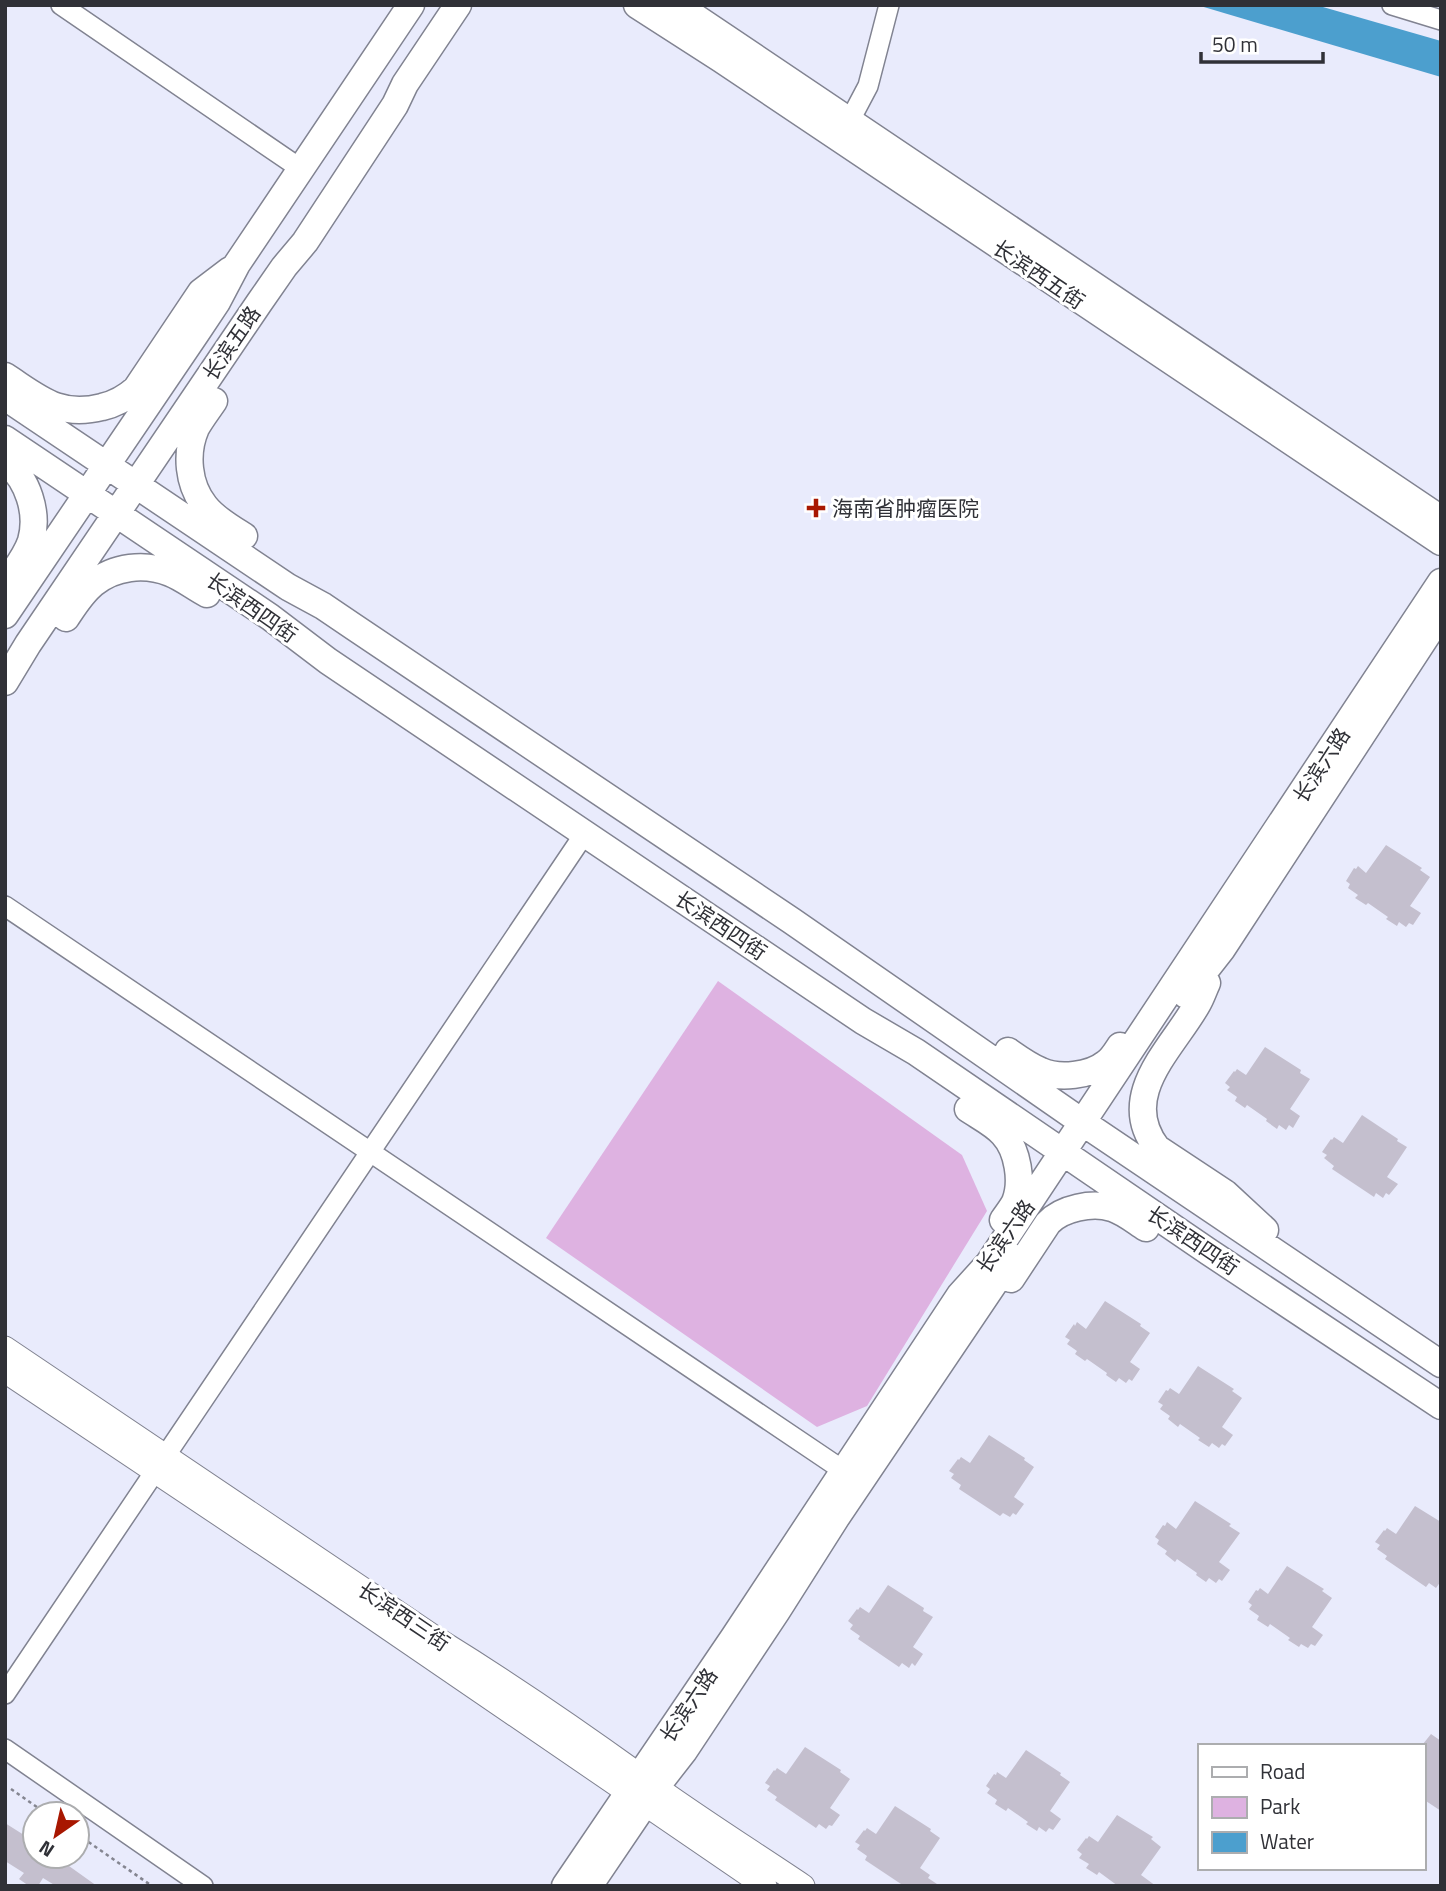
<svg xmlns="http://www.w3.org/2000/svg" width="1446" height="1891" font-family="'Titillium Web','Noto Sans SC',sans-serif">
<rect width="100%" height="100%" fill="#e9ebfc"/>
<path fill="#deb2e1" d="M718,981L962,1155L987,1211L867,1406L817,1427L546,1238Z"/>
<path fill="#4c9fce" d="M1197,5H1316L1441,41V77Z"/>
<path fill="#c4bfce" d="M1386,845L1422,868L1420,870L1430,877L1410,906L1421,913L1413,925L1409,923L1406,927L1399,922L1397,926L1386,919L1388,917L1368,903L1366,905L1355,898L1358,895L1348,888L1350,884L1346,881L1354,868L1356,869L1358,866L1366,873Z
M1265,1047L1301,1070L1300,1073L1310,1079L1290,1109L1300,1116L1293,1128L1289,1125L1286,1130L1279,1125L1277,1129L1266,1121L1267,1119L1247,1105L1245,1108L1235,1101L1237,1097L1227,1090L1230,1087L1225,1083L1234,1071L1235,1072L1237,1069L1246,1075Z
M1362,1115L1398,1139L1397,1141L1407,1147L1387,1177L1398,1184L1389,1195L1386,1193L1383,1198L1376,1193L1374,1197L1332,1169L1334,1166L1324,1158L1327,1155L1322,1152L1331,1139L1332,1140L1334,1137L1343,1143Z
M1105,1301L1141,1324L1140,1326L1150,1333L1130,1362L1140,1369L1132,1381L1129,1379L1126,1383L1119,1378L1116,1382L1106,1375L1107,1373L1087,1359L1085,1361L1075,1354L1077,1351L1067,1344L1070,1340L1065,1337L1074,1324L1075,1326L1077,1322L1086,1329Z
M1198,1366L1234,1389L1232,1391L1242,1398L1222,1427L1233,1435L1225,1446L1222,1444L1219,1448L1212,1443L1209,1447L1198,1440L1200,1438L1180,1424L1178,1427L1168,1419L1170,1416L1160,1409L1163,1405L1158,1402L1166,1390L1168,1391L1170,1388L1179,1394Z
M989,1435L1025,1458L1024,1460L1034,1467L1014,1497L1024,1504L1016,1515L1013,1513L1010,1517L1003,1513L1000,1516L959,1489L961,1485L951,1478L954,1474L949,1471L958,1459L959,1460L961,1457L970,1463Z
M1195,1501L1231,1524L1229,1526L1240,1533L1219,1562L1230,1570L1222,1581L1219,1579L1216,1583L1209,1578L1206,1582L1196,1575L1197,1573L1177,1559L1175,1562L1165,1554L1167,1551L1157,1544L1159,1540L1155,1537L1163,1525L1165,1526L1167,1522L1176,1529Z
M1415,1506L1441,1522V1581L1436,1588L1429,1583L1426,1587L1385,1559L1387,1556L1377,1549L1380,1545L1375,1542L1384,1530L1385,1531L1387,1528L1396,1534Z
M1287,1566L1324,1589L1322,1591L1332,1598L1312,1627L1323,1635L1315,1646L1311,1644L1308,1648L1301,1644L1299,1647L1288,1640L1290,1638L1270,1624L1268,1627L1257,1620L1259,1616L1249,1609L1252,1605L1248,1602L1256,1590L1258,1591L1260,1588L1268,1594Z
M888,1585L924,1608L923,1611L933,1617L913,1647L923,1654L915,1666L912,1663L909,1668L902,1663L899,1667L858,1639L860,1636L850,1629L853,1625L848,1621L857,1609L858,1610L860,1607L869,1613Z
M1431,1734L1441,1741V1811L1423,1799V1744Z
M805,1747L841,1770L840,1772L850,1779L830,1808L840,1815L832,1826L829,1825L826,1829L819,1824L816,1828L775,1800L777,1797L767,1790L770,1786L765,1783L774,1770L775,1771L777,1768L786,1774Z
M1026,1750L1061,1773L1060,1775L1070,1782L1050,1811L1061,1819L1053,1830L1049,1828L1046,1832L1039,1827L1037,1831L1026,1824L1028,1822L1008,1808L1006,1811L995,1804L997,1800L987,1793L990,1789L986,1786L994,1774L996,1775L997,1772L1006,1778Z
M895,1806L931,1829L930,1831L940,1838L920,1868L930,1875L928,1878L940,1886H904L865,1860L867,1856L857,1849L860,1845L855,1842L864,1830L865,1831L867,1828L876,1834Z
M1117,1815L1153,1837L1151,1839L1161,1847L1141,1875L1156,1886H1118L1099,1872L1097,1875L1086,1868L1089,1864L1079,1858L1082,1854L1077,1850L1086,1838L1087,1839L1089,1836L1098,1842Z
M5,1823L35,1842V1856H55L97,1886H56L43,1878L38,1886H29L19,1879L24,1873L5,1861Z"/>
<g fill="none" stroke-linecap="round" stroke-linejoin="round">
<defs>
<path id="minor" d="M61,5L301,169
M1392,5L1441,20
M849,122L868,86L889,5
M5,906L844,1471
M5,1694L585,833
M5,1749L203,1886"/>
<path id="tertiary" d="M5,1348L440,1641C508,1683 574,1728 639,1775C692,1814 748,1849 803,1886
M5,1371L328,1587L765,1886"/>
<path id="secondary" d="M637,5L721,59L1441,542
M677,5L1441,519
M5,376C39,398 59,418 102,407C115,404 126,398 136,389L201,292L230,270
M5,397L288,587L323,606L354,627L792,921L1082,1122L1441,1364
M214,401C208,410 201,419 196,428C185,453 188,485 205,506C215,519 231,528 244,536
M5,439L270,617L328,661L863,1021L916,1052L1209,1252L1441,1406
M5,461C28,479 39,513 31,541C26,556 16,568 8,580
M5,615L197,332L217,302L237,264L411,5
M66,618C74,606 82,593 93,584C114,566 145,563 170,573C183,578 195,588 207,594
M5,682L28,644L259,303L284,267L305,242L395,105L405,84L458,5
M1207,983C1204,989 1202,996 1198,1003C1174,1047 1116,1095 1157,1148L1225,1193L1265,1230
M1186,995L1222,949L1441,614
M1008,1051C1018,1058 1029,1066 1041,1071C1059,1079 1090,1076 1106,1063C1112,1059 1116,1052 1120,1046
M968,1109C980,1117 994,1124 1003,1134C1018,1150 1023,1182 1015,1202C1012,1208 1007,1214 1003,1220
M1011,1279L1048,1223C1062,1208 1092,1202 1112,1208C1124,1212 1135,1221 1146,1228
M565,1886L734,1637L960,1295L989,1263L1441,582
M589,1886L656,1787L684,1751L777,1611L836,1518L1012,1257"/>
</defs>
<use href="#minor" stroke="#818391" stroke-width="22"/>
<use href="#tertiary" stroke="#818391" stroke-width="25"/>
<use href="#secondary" stroke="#818391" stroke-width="29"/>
<path stroke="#848590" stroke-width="2.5" stroke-dasharray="3.5 3.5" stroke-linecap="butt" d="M11,1789L47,1814
M77,1834L152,1886"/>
<use href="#minor" stroke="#fff" stroke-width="19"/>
<use href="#tertiary" stroke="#fff" stroke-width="23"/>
<use href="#secondary" stroke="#fff" stroke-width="26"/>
</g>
<path fill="#a81701" stroke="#fff" stroke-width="2.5" d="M812.5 497.5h7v7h7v7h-7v7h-7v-7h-7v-7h7z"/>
<g text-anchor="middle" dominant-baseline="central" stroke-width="6" stroke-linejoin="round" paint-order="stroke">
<g font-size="21" fill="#303137" stroke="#fff">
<text transform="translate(1039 274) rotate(34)">长滨西五街</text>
<text transform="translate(231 343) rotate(-56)">长滨五路</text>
<text transform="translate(252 607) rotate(35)">长滨西四街</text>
<text transform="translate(1321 765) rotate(-57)">长滨六路</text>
<text transform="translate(721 925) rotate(34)">长滨西四街</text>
<text transform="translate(1005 1236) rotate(-55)">长滨六路</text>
<text transform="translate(1193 1240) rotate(34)">长滨西四街</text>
<text transform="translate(404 1616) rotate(34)">长滨西三街</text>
<text transform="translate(688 1705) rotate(-56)">长滨六路</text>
</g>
<g font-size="21" fill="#303137" stroke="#fff" text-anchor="start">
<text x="832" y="508">海南省肿瘤医院</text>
</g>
</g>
<rect width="1446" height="1891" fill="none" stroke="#303137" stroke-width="14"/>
<rect x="1198" y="1744" width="228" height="126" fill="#ffffff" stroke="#acadaf" stroke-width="2"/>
<rect x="1212" y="1767" width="35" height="10" fill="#ffffff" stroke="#acadaf" stroke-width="2"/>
<text x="1260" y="1779" font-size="21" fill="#303137">Road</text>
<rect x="1212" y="1797" width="35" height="21" fill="#deb2e1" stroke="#acadaf" stroke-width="2"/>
<text x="1260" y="1814" font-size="21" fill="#303137">Park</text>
<rect x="1212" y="1832" width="35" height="21" fill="#4c9fce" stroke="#acadaf" stroke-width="2"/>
<text x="1260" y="1849" font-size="21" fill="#303137">Water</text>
<g transform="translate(56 1835) rotate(214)"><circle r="33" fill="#ffffff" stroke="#acadaf" stroke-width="2"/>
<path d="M0-5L12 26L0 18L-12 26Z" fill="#a81701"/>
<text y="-10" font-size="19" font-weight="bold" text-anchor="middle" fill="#303137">N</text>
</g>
<path d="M1201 52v10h122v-10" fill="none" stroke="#303137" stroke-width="3.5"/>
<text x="1212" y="52" font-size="21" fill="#303137" stroke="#ffffff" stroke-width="5" paint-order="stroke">50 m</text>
</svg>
